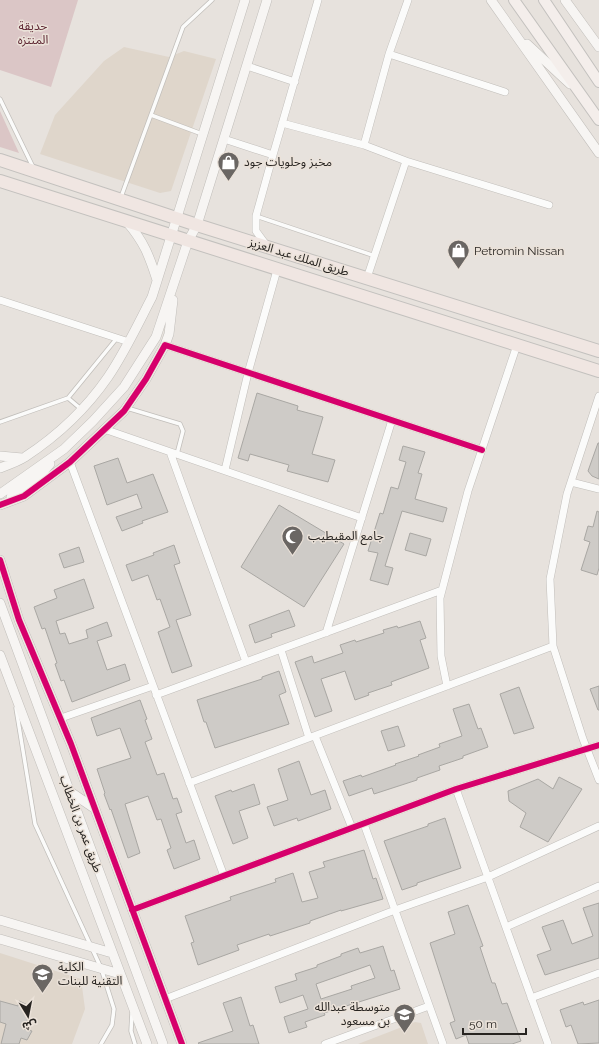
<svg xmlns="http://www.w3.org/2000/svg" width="599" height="1044" font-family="Raleway,'Noto Sans Arabic',sans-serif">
<rect width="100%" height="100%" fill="#e7e2dd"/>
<path fill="#dfd6cb" d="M124,47L169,57L184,51L216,59L171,191L160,193L40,154L55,115L104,61Z
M0,953L81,979L85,1009L72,1044H0Z
M415,1022L421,1023L428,1044H358Z"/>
<path fill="#dbc6c6" d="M0,0H78L51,87L0,70Z
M0,111L19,153L0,147Z"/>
<path fill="#cecbc7" stroke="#a9a7a3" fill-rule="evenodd" d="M257,393L298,406L297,410L323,417L312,454L335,460L328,482L287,471L289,465L250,454L248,461L238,458Z
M598,443H599V479L592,476L588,471Z
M403,446L425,452L418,473L422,474L415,499L447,508L443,522L402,511L385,566L393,568L388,585L370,580L378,553L368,551L380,513L383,514L391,487L398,489L406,462L399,460Z
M118,458L127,483L153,474L168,512L142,521L143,523L122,531L116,517L142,508L137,494L107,505L94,466Z
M279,505L344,544L304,607L241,567Z
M597,511L599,512V568L597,575L581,570L590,542L584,540L588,526L593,527Z
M410,533L431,539L426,556L405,550Z
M174,545L180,563L174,565L191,615L176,620L192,666L172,673L158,632L170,627L160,599L157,600L148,575L132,581L126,565L154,555L153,553Z
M79,547L84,562L64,568L59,554Z
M84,579L94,608L56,621L60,634L65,633L69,644L88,638L86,630L107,622L112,636L97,641L107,670L125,664L130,680L72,702L64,680L61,681L55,664L57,663L45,628L42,629L34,607L57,598L54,590Z
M289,610L295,626L271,634L272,637L255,643L249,625Z
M420,621L426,638L420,640L429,668L391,682L392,685L368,693L369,695L355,700L345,671L321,679L332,711L315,717L295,662L312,656L314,663L343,653L340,645L355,640L356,642L384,633L383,630L397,626L398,628Z
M279,671L286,692L279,695L289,724L215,748L206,722H204L197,700L262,679V677Z
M599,686V710H598L590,689Z
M519,687L534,728L514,734L500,694Z
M140,700L147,719L145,720L152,739L145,742L157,775L164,773L173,799L177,798L182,812L176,814L186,843L194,840L200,859L174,869L167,850L171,848L161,819L157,820L148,796L125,804L140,853L128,858L111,809L110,810L104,794L105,793L97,769L131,758L120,728L97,736L91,718Z
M469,704L478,729L481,728L488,747L463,756V758L439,766L440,770L417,778V780L374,794L372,788L349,796L343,781L361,775L362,777L396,765L395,764L419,756L418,755L440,747L439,744L462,736L453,709Z
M398,726L405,746L388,751L381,731Z
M299,761L311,795L325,790L331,809L298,821L297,818L274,826L267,807L288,800L278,769Z
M559,777L582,789L548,842L520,827L526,813L509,801L508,791L538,779L553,789Z
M254,784L260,804L239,811L248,838L233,844L215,796L231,790L232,792Z
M445,818L461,868L417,883V885L402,890L384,841L428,826V824Z
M364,850L373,879L376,878L383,899L341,911V910L310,921V923L270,936L269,934L237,945L239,950L198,965L191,943L194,942L185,916L231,900L230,897L276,882L275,879L293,873L302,902L318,898L309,872L325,867L323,862Z
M599,903V958L545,975L537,955L551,950L542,927L563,920L572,944L593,936L583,908Z
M468,905L483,946L480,947L492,983H495L502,1004L507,1003L521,1041L512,1044H469L466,1035L456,1039L450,1023L455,1021L430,943L455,934L448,912Z
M383,946L391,971L394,970L400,989L324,1013L325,1015L305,1022L307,1027L289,1033L284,1017L308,1009L303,995L280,1003L275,987L297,980L295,974L317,967V965L341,956V954L358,948L360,953ZM370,965L375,978L351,986L352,989L321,999L316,984Z
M241,997L250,1026L253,1025L259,1044H199L198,1043L233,1031L223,1003Z
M599,1000V1043L578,1044L571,1025L566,1027L560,1010L583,1002L584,1005Z
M0,1001L18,1006L19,1001L32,1007L24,1029L32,1031L27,1040L21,1038L19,1044H1L6,1024L0,1022Z"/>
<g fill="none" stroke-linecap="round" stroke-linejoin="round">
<defs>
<path id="lane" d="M0,99L33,167
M151,115L202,134
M121,197L183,27L212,0
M256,216L375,256
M68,398L81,409
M127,408L180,424L183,431L177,454
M0,422L68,398L117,338
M16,708L35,824L101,968L114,1009L112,1025L101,1044
M132,1013L131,1031L135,1044"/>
<path id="street" d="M389,54L505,92
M247,66L295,82
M282,123L364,145
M224,139L273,155
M406,161L549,205
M267,246L256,231V216L273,155L318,0
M367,278L406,161L364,145L389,54L408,0
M0,300L129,342
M165,345L482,450
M599,396L567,494L550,579L553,646L583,739L599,780
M104,429L362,518
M170,452L246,662
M70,462L224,876
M225,470L248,373L277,270
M571,482L599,489
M326,633L392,420
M281,650L309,738
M447,686L441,656L440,598L468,491L517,345
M156,695L442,590
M61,718L153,686
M315,736L352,828
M189,783L553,646
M456,789L548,1044
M364,824L443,1044
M132,910L456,789L599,745
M506,927L599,886
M531,998L599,973
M165,999L395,910L488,877L599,826
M325,1044L429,1006"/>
<path id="secondary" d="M491,0L599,153
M565,0L599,47
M527,44L570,84
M127,222C144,242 149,255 157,280
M0,456L22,458
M0,468C8,465 17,462 25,457C57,436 86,409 108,377C125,352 138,324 152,297L245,0
M0,494L64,449L93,421L124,387L156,337L188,241L197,225L267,0
M11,497L38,477L50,464
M0,505L24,496L70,462L124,411L146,379L165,345L169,334L173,300
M0,560L19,620L71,744L182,1044
M0,603L163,1044
M0,655L147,1044
M69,791L94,808
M0,920L112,953
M0,939L120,974"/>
<path id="primary" d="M514,0L599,120
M544,0L599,82"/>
<path id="highway" d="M0,160L197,225L599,351
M0,181L599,371"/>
</defs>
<use href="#lane" stroke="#c1beba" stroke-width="5"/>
<use href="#street" stroke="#c1beba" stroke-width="8"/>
<use href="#secondary" stroke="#c1beba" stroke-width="10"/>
<use href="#primary" stroke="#c3c1be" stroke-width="12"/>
<use href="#highway" stroke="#c3c1be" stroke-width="14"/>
<use href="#lane" stroke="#fbfbfa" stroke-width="3.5"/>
<use href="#street" stroke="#fbfbfa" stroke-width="7"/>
<use href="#secondary" stroke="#f7f5f3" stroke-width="9"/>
<use href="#primary" stroke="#f4eeeb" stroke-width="10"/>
<use href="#highway" stroke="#f0e6e2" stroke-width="12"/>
<defs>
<path id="cycleway" d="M0,505L24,496L70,462L124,411L146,379L165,345L482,450
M0,560L19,620L71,744L182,1044
M132,910L456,789L599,745"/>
</defs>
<use href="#cycleway" stroke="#ebe2d9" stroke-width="8"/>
<use href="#cycleway" stroke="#d6006c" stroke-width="6"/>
</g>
<defs>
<symbol id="shop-pin" viewBox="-11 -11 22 30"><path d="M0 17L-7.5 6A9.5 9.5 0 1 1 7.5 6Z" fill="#6a6663" stroke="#ebe2d9"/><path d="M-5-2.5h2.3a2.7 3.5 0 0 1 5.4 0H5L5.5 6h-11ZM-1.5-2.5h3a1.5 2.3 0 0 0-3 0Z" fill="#fff"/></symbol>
<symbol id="mosque-pin" viewBox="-11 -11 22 30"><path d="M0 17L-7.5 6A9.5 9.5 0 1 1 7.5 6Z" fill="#6a6663" stroke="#ebe2d9"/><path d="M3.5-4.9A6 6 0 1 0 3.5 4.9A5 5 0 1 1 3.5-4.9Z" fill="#fff"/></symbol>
<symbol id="university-pin" viewBox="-11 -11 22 30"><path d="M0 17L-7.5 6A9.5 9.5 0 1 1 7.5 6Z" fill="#6a6663" stroke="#ebe2d9"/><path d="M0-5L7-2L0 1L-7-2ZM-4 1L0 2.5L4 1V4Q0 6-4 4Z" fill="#fff"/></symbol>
<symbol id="school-pin" viewBox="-11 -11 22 30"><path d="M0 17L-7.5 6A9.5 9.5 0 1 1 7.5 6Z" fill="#6a6663" stroke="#ebe2d9"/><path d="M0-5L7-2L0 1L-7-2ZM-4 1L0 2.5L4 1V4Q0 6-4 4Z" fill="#fff"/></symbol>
</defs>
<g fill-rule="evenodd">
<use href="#shop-pin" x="216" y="150" width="25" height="34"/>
<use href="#shop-pin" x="446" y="238" width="25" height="34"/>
<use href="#mosque-pin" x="280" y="524" width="25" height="34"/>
<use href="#university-pin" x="30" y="962" width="25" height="34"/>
<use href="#school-pin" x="392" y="1002" width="25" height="34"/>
</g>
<g text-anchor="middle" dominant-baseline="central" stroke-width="3" stroke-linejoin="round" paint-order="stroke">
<g font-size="12" fill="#5e2733" stroke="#ebe2d9">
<text x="33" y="26">حديقة<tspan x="33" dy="14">المنتزه</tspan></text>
</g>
<g font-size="12" fill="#272421" stroke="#ebe2d9" text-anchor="start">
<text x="244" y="162">مخبز وحلويات جود</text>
<text x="474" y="251">Petromin Nissan</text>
<text x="308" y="536">جامع المقيطيب</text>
<text x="58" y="967">الكلية<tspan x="58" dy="14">التقنية للبنات</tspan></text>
<text x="390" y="1007" text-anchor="end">متوسطة عبدالله<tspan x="390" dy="14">بن مسعود</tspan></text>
</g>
<g font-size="12" fill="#272421" stroke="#ebe2d9">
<text transform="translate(299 257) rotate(17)">طريق الملك عبد العزيز</text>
<text transform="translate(81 824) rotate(70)">طريق عمر بن الخطاب</text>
</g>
</g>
<g transform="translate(28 1016) rotate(170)" stroke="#ebe2d9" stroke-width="3" paint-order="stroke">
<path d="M0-3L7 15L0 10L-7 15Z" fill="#272421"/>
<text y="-6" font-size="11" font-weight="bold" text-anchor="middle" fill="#272421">ش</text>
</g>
<path d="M463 1028v6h63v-6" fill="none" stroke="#272421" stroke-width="2"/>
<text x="469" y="1028" font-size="12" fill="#272421" stroke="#ebe2d9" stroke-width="3" paint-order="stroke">50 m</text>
</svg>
